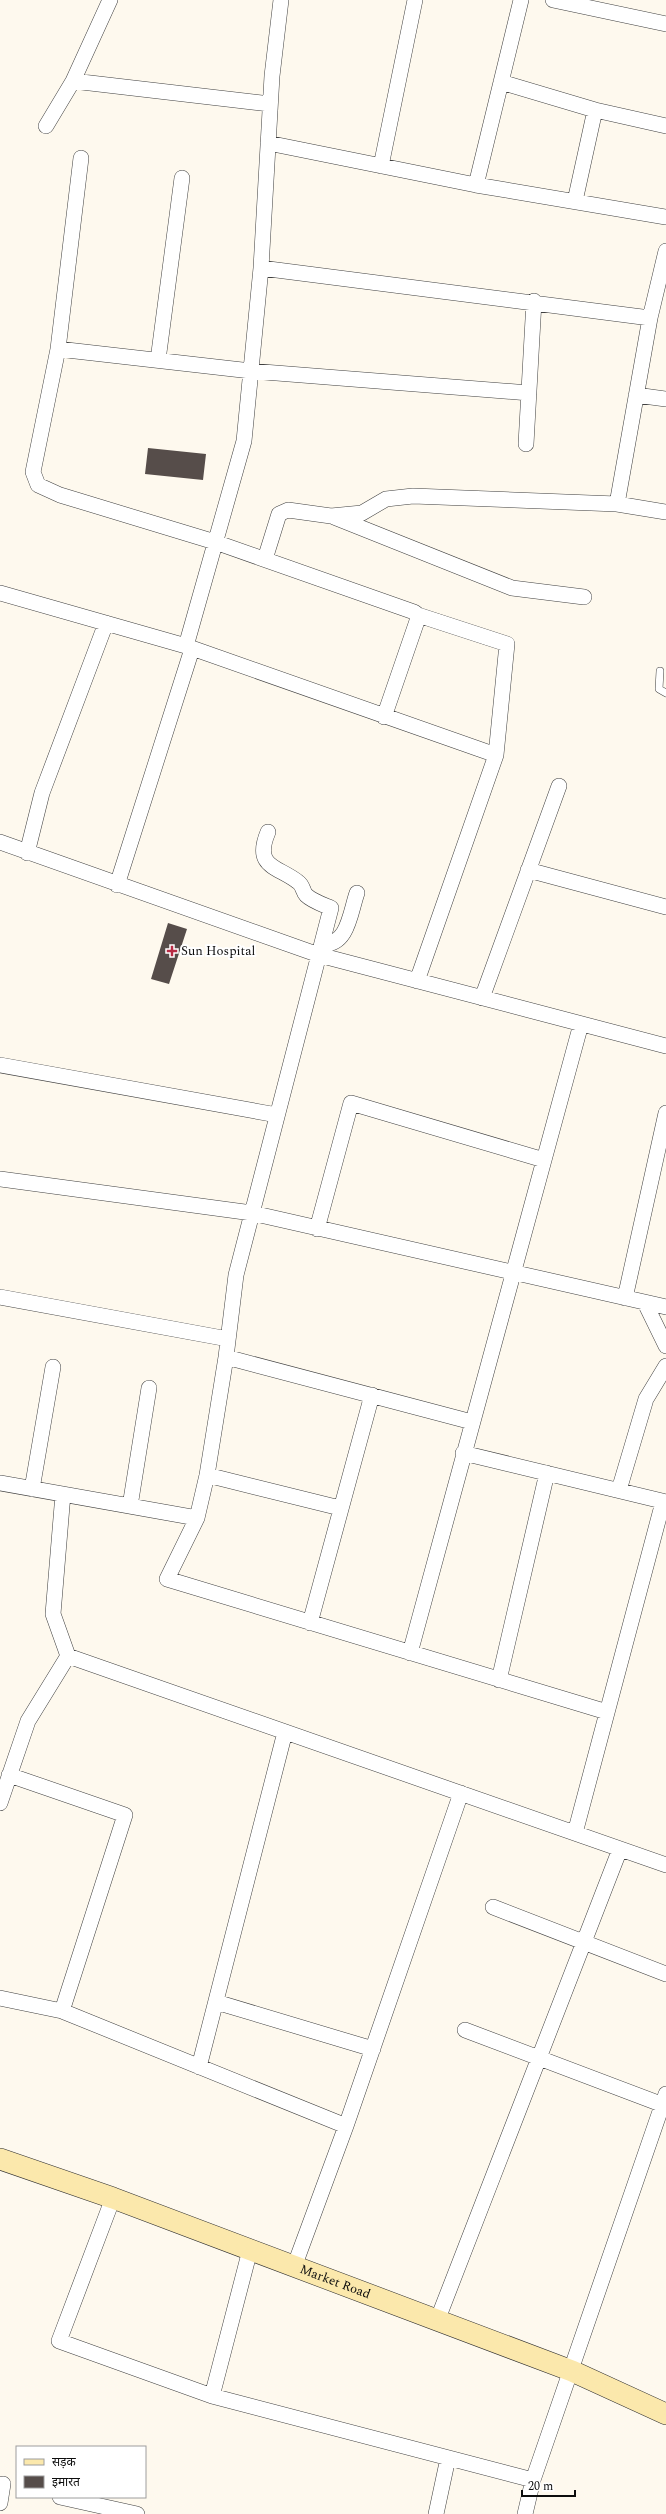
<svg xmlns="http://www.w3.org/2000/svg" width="666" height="2514" font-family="Spectral,'Noto Sans Devanagari',serif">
<rect width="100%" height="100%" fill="#fef9ee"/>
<path fill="#564d4a" d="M148,448L206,454L203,480L145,474Z
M168,923L187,929L169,984L151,979Z"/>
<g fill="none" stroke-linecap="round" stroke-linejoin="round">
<defs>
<path id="lane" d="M660,671L659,689L666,693"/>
<path id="street" d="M553,0L666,24
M73,81L270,104
M501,82L595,110L666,126
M46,126L73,81L110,0
M268,143L476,185L666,217
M81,158L58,349L33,472L38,485L60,495L215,542L414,612L418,615L417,621L384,717
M381,166L415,0
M476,185L521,0
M575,201L595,110
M261,268L650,318
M58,349L251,371L529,393
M158,360L182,178
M636,395L666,399
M526,444L534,301
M617,504L650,318L666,251
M334,517L512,588L584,597
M265,559L279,514L288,510L331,516L362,513L386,499L413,496L617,504L666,512
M0,593L186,646L496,755L417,981
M418,615L507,644L496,755
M186,646L244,441L261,268L272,76L281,0
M268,832C253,868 278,866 298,882C303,885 303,892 306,895C312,901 324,905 331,908L236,1275L226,1357L207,1475L197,1518L167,1579L607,1712
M0,842L319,955L666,1046
M27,853L42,793L106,623
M528,870L666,907
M117,885L192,649
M322,944C348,946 350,913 357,893
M482,998L559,786
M0,1065L277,1115
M0,1179L252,1213L666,1307
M317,1229L351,1103L544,1160
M0,1297L228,1339
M625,1298L666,1113
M645,1303L666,1346
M226,1357L472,1422
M463,1453L666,1502
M207,1475L340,1508
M0,1483L197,1518
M32,1489L53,1367
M619,1490L646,1399L666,1366
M63,1494L53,1614L68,1656
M130,1506L149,1388
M310,1623L372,1395
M410,1653L581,1024
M68,1656L666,1865
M499,1680L547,1473
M9,1775L125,1815L62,2011
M0,1803L28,1721L68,1656
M575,1833L663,1502
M493,1907L666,1974
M0,1998L62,2011L346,2126
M216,2002L373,2049
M465,2030L666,2106
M199,2067L285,1732
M113,2198L59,2341L212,2396L533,2480
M294,2267L346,2126L461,1793
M437,2321L620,1849
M212,2396L250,2250
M60,2497L137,2514
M0,2503L3,2484
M436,2514L448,2458
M525,2514L533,2480L666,2094"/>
<g id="secondary">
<path id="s1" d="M0,2159L113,2198L572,2371L666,2414"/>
</g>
</defs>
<use href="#lane" stroke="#404040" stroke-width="8"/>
<use href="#street" stroke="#404040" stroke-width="16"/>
<use href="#secondary" stroke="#2f2f2f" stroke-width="22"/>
<use href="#lane" stroke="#fff" stroke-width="7"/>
<use href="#street" stroke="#fff" stroke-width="15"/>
<use href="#secondary" stroke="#fbe8ac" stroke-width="21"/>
</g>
<path fill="#b72b44" stroke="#fff" stroke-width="1.5" d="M170 945h4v4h4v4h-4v4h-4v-4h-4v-4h4z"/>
<g text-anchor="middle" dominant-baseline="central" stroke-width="4" stroke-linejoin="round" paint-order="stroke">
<g font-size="13" fill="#0d0d0d" stroke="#fff" text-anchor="start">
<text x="181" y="951">Sun Hospital</text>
</g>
<g font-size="13" fill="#0d0d0d" stroke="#fff">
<text stroke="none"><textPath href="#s1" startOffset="357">Market Road</textPath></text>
</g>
</g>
<rect x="16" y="2446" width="130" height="52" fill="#ffffff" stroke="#9e9e9e"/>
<rect x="24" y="2459" width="20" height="6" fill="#fbe8ac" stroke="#9e9e9e"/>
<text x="52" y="2466" font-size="12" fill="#0d0d0d">सड़क</text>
<rect x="24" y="2476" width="20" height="12" fill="#564d4a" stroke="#9e9e9e"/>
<text x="52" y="2486" font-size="12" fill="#0d0d0d">इमारत</text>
<path d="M522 2490v6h53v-6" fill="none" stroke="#0d0d0d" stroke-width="2"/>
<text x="528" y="2490" font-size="12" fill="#0d0d0d" stroke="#ffffff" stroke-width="3" paint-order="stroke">20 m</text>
</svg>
